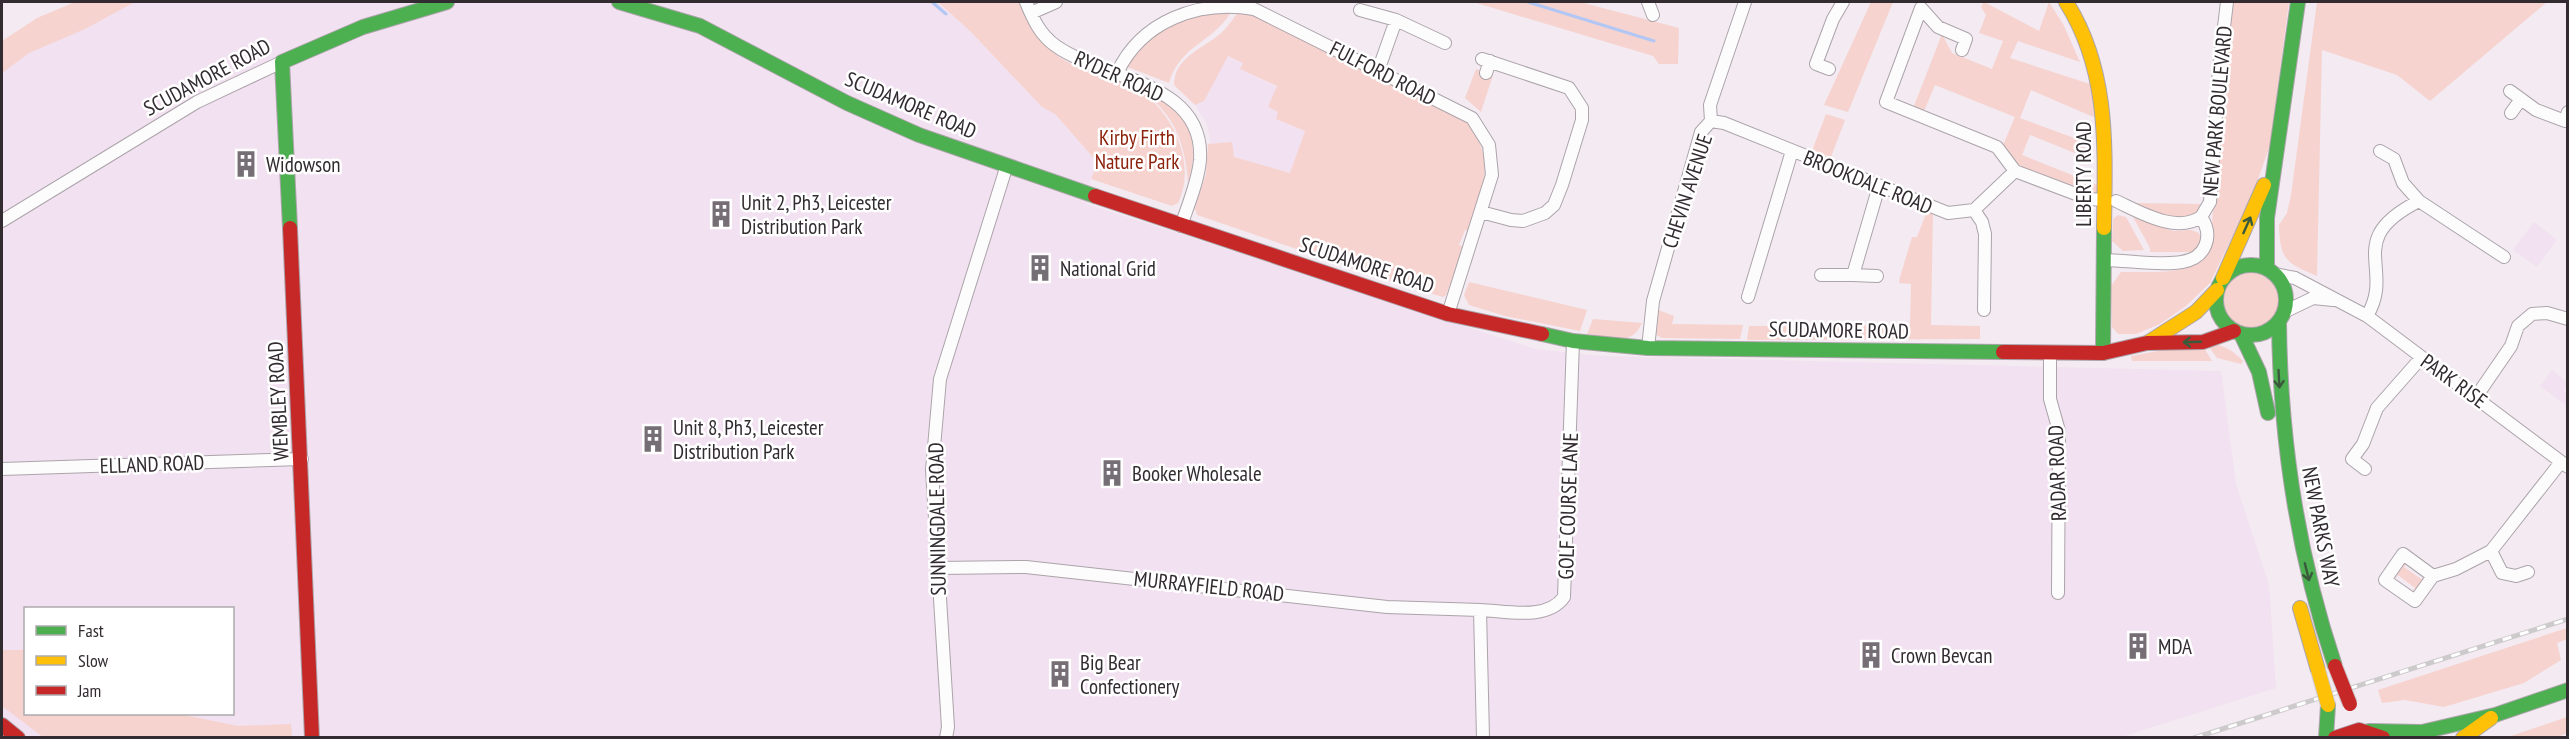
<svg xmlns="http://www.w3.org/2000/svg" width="2569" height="739" font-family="'PT Sans Narrow',sans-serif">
<rect width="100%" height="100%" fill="#f4eaf2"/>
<path fill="#f2e1f0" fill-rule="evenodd" d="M131,2H938L970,31L1042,107L1055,114L1098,163L1091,179L1087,204L1535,349L1601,356L2221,371L2236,484L2269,585L2276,688L2118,738H2V71L29,53ZM26,608H232V714H26Z
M1227,56L1243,63L1240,69L1277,87L1279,112L1276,119L1305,131L1291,173L1234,157L1232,142L1211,144L1207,124L1195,105L1204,101Z
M2534,222L2557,240L2537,267L2513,250Z
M2552,370L2567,382L2564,392L2567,394V406L2540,386Z"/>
<path fill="#f6d3cf" d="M75,2H135L85,29L29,53L2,73V41L37,18Z
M938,2H1021C1032,20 1042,45 1061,58C1083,73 1111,75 1134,87C1171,108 1198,162 1178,203L1172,206L1091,179L1098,163L1055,114L1042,107L970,31Z
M1473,2H1580L1679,28L1678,64H1659L1653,56Z
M1871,2H1893L1848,112L1824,105Z
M1984,2L2039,31L2049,2L2063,24L2080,62L2018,41L2010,58L2093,85L2098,119L2031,90L2020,118L2085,142V157L2030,135L2022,155L2102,187L2105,200L2015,171L2001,150L2015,117L1935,85L1922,116L1912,111L1942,34L1952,53L1992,69L2003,41L1979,33L1986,15L1981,7Z
M2232,2H2289L2270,145L2253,194L2210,283L2186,306L2160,324L2136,334H2118L2112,327L2111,286L2121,272C2145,271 2188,277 2205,256C2209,252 2210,244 2211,238L2219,122Z
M2317,2H2547L2430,101L2397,75L2322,50L2317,276C2286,263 2280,260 2279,225L2287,213L2291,195Z
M1234,6C1218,42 1180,43 1169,83L1125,66L1157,27Z
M1238,12L1252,13L1465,118C1497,161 1484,184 1469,231L1465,230L1459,245L1464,247L1446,295L1443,297L1408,287L1197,215L1195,208L1206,174L1208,144L1232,142L1234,157L1290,173L1305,131L1276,119L1278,112L1268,107L1277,86L1240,69L1243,63L1228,56L1204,101L1195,105L1174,85C1174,58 1202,49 1220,34C1227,28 1233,19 1238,12Z
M1476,69L1493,75L1481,112L1465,98Z
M1141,90C1184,106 1203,136 1188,182C1185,142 1174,114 1141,90Z
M1826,114L1845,120L1831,157L1812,151Z
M2137,203L2201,204L2197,212L2187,219L2167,217L2136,207Z
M1927,211L1933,213L1931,325L1980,326V339L1747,340L1749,326L1910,325L1911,284L1899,283L1900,277L1912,237H1917Z
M2118,215L2126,217L2144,250L2123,251L2112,241L2113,219Z
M2133,217L2173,231L2191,230L2199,233L2202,242L2195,252H2150V248Z
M2223 301a28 28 0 1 1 56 0a28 28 0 1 1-56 0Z
M1469,282L1587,310L1580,331L1505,316L1469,305L1464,295Z
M1656,309L1674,316L1672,324L1743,325L1740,339L1662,338L1654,334Z
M1593,319L1642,323C1631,348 1610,337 1587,334Z
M2201,343L2212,361H2132L2131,356Z
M2206,343C2222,344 2233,350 2243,361L2241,364L2217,358Z
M2402,562H2408L2404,567L2421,579L2427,575L2417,593H2412L2415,588L2398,575L2393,580Z
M2567,628V639L2557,643L2561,660L2524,683L2444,707L2405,700L2382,703L2378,690Z
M2,650H25L26,714H179L238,726L291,724L292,737H43L2,706Z
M2567,717V733L2558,737H2508Z"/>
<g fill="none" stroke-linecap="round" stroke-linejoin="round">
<path stroke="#b2c7f3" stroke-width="3" d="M932,2L946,14
M1528,2L1654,41"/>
<defs>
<path id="street" d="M1026,2C1033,19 1040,35 1056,46C1104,80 1205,81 1200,160C1198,182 1188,205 1181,226
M1648,2L1653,15
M1360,10L1396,20L1445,43
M1031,13L1056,2
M1962,50L1966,39L1938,27L1921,8L1886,102L1997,147L2015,171L2089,199L2105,200
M1829,69L1816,64L1833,19L1843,2
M1378,71L1396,20
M1117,73C1142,20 1199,0 1254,9L1472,118L1489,145L1492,175L1448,314
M1486,73L1490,61
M2510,91L2536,110L2565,121L2568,112
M2511,113L2521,99
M1711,121L1724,123L1948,213L1974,210L2015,171
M2380,151L2394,159L2403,183L2419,201
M2116,201C2140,212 2176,234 2201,217
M1974,210L1982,222L1985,234L1984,310
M1481,212L1511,220L1523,221L1545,213L1554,205L1562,185L1582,120V108L1569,88L1482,59
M2,221L197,102L282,62
M2103,260C2127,260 2160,266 2182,262C2206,258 2214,236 2201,217L2210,202L2219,68L2227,2
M2274,274L2295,278L2367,316L2568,467
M1821,275H1853L1879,186
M1853,275L1877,276
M1748,297L1792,151
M2284,312L2313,298L2333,300
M2367,316C2396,268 2342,240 2419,201L2504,257
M1648,348L1653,301L1701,132L1711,121L1710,105L1745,2
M2050,353V399L2059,431L2058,593
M2476,397L2511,346L2518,326L2532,314L2547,313L2568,319
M2,469L302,459
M2365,469L2352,459L2363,444L2377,408L2421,358
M2491,551L2502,573L2516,576L2528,572
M937,568L1026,567L1387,607L1480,610
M2433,576L2403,554L2385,580L2415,601L2433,576L2456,569L2491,551L2561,462
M946,738L948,727L932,470L940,379L1007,165
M1483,738L1480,610C1507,611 1547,621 1564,597L1573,341"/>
<path id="fast" d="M619,2L700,26L847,103L919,135L1095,196
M290,228L282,62L363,27L447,2
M2216 300a35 35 0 1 1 70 0a35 35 0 1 1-70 0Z
M2267,269V218L2298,2
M2279,321C2280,440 2297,553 2335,666
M1542,334L1573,341L1648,348L2003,352
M2241,334L2259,372L2268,413
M2103,353L2104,228
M2369,731L2422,732L2495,715L2568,690
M2326,738L2328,705"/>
<path id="slow" d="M2066,2C2110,71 2105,149 2104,228
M2223,278L2264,185
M2149,342L2196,312L2217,290
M2300,608L2318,670
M2463,738L2491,718"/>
<path id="jam" d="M1095,196L1448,314L1542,334
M290,228L312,738
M2003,352L2103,353L2147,343L2203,342L2234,331
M2,725L18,738
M2335,738L2359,730L2383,738"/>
</defs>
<use href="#street" stroke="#aba4aa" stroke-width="14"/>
<use href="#fast" stroke="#aba4aa" stroke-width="16"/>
<use href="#slow" stroke="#aba4aa" stroke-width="16"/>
<use href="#jam" stroke="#aba4aa" stroke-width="16"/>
<use href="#street" stroke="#fdfcfd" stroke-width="12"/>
<use href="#fast" stroke="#4caf50" stroke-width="14"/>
<use href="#slow" stroke="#ffc107" stroke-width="14"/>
<use href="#jam" stroke="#c62828" stroke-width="14"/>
<defs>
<path id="rail" d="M2194,738L2568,619"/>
</defs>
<use href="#rail" stroke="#cdcacc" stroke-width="5"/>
<use href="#rail" stroke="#fff" stroke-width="3" stroke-dasharray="9" stroke-linecap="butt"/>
<defs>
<path id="slow-bridge" d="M2318,670L2328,705"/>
<path id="jam-bridge" d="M2335,666L2350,704"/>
</defs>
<use href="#slow-bridge" stroke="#cecacd" stroke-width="16" stroke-linecap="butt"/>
<use href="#jam-bridge" stroke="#cecacd" stroke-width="16" stroke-linecap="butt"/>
<use href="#slow-bridge" stroke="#ffc107" stroke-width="14"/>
<use href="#jam-bridge" stroke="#c62828" stroke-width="14"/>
</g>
<defs><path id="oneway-shaft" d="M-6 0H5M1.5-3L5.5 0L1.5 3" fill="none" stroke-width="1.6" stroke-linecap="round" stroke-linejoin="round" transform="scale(1.5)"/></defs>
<g stroke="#3b5a3c">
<use href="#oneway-shaft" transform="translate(2247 225) rotate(-66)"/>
<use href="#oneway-shaft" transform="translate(2192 342) rotate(178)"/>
<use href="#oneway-shaft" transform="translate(2279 379) rotate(87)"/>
<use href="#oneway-shaft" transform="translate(2307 572) rotate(76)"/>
</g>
<defs>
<symbol id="building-bare" viewBox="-9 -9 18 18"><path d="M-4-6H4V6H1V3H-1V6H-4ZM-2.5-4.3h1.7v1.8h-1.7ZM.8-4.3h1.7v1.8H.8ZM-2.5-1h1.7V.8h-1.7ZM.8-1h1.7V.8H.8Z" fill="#766e75" stroke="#fff" stroke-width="2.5" paint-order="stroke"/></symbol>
</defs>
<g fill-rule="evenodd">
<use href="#building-bare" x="227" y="145" width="38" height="38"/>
<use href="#building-bare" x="702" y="195" width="38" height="38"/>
<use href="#building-bare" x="1021" y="249" width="38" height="38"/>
<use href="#building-bare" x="634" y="420" width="38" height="38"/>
<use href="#building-bare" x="1093" y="454" width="38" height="38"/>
<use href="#building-bare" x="2119" y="627" width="38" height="38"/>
<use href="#building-bare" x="1852" y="636" width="38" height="38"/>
<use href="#building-bare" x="1041" y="655" width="38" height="38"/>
</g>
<g text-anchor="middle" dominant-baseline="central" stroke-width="5" stroke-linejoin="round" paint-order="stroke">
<g font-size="21" fill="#322c31" stroke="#fff">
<text transform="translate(1383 73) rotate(27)">FULFORD ROAD</text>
<text transform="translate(1119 76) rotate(24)">RYDER ROAD</text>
<text transform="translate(207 77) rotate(-28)">SCUDAMORE ROAD</text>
<text transform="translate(911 105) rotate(23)">SCUDAMORE ROAD</text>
<text transform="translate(2217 111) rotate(-85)">NEW PARK BOULEVARD</text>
<text transform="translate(2083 174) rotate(-90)">LIBERTY ROAD</text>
<text transform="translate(1868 182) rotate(22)">BROOKDALE ROAD</text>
<text transform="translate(1687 191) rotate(-72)">CHEVIN AVENUE</text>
<text transform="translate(1367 265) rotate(18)">SCUDAMORE ROAD</text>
<text transform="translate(1839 330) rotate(1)">SCUDAMORE ROAD</text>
<text transform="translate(2454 381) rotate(36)">PARK RISE</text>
<text transform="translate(278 401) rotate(-93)">WEMBLEY ROAD</text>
<text transform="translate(152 464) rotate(-2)">ELLAND ROAD</text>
<text transform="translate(2057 473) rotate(-92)">RADAR ROAD</text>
<text transform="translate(1568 506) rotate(-88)">GOLF COURSE LANE</text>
<text transform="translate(937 519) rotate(-91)">SUNNINGDALE ROAD</text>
<text transform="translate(2321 527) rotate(79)">NEW PARKS WAY</text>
<text transform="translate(1209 586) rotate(6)">MURRAYFIELD ROAD</text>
</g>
<g font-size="21" fill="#8d220d" stroke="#fff">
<text x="1137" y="137">Kirby Firth<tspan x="1137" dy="24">Nature Park</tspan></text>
</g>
<g font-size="21" fill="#322c31" stroke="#fff" text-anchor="start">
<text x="266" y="164">Widowson</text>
<text x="741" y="202">Unit 2, Ph3, Leicester<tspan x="741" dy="24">Distribution Park</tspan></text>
<text x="1060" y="268">National Grid</text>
<text x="673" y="427">Unit 8, Ph3, Leicester<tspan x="673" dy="24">Distribution Park</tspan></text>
<text x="1132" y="473">Booker Wholesale</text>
<text x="2158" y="646">MDA</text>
<text x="1891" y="655">Crown Bevcan</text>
<text x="1080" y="662">Big Bear<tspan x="1080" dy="24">Confectionery</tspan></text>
</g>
</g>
<rect width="2569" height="739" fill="none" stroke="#322c31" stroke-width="6"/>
<rect x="24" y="607" width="210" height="108" fill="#ffffff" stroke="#adabad" stroke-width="1.5"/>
<rect x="36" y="626" width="30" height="9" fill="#4caf50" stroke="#adabad" stroke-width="1.5"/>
<text x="78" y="637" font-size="18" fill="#322c31">Fast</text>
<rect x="36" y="656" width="30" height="9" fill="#ffc107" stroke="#adabad" stroke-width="1.5"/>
<text x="78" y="667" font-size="18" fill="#322c31">Slow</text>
<rect x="36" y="686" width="30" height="9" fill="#c62828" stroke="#adabad" stroke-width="1.5"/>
<text x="78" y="697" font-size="18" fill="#322c31">Jam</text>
</svg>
